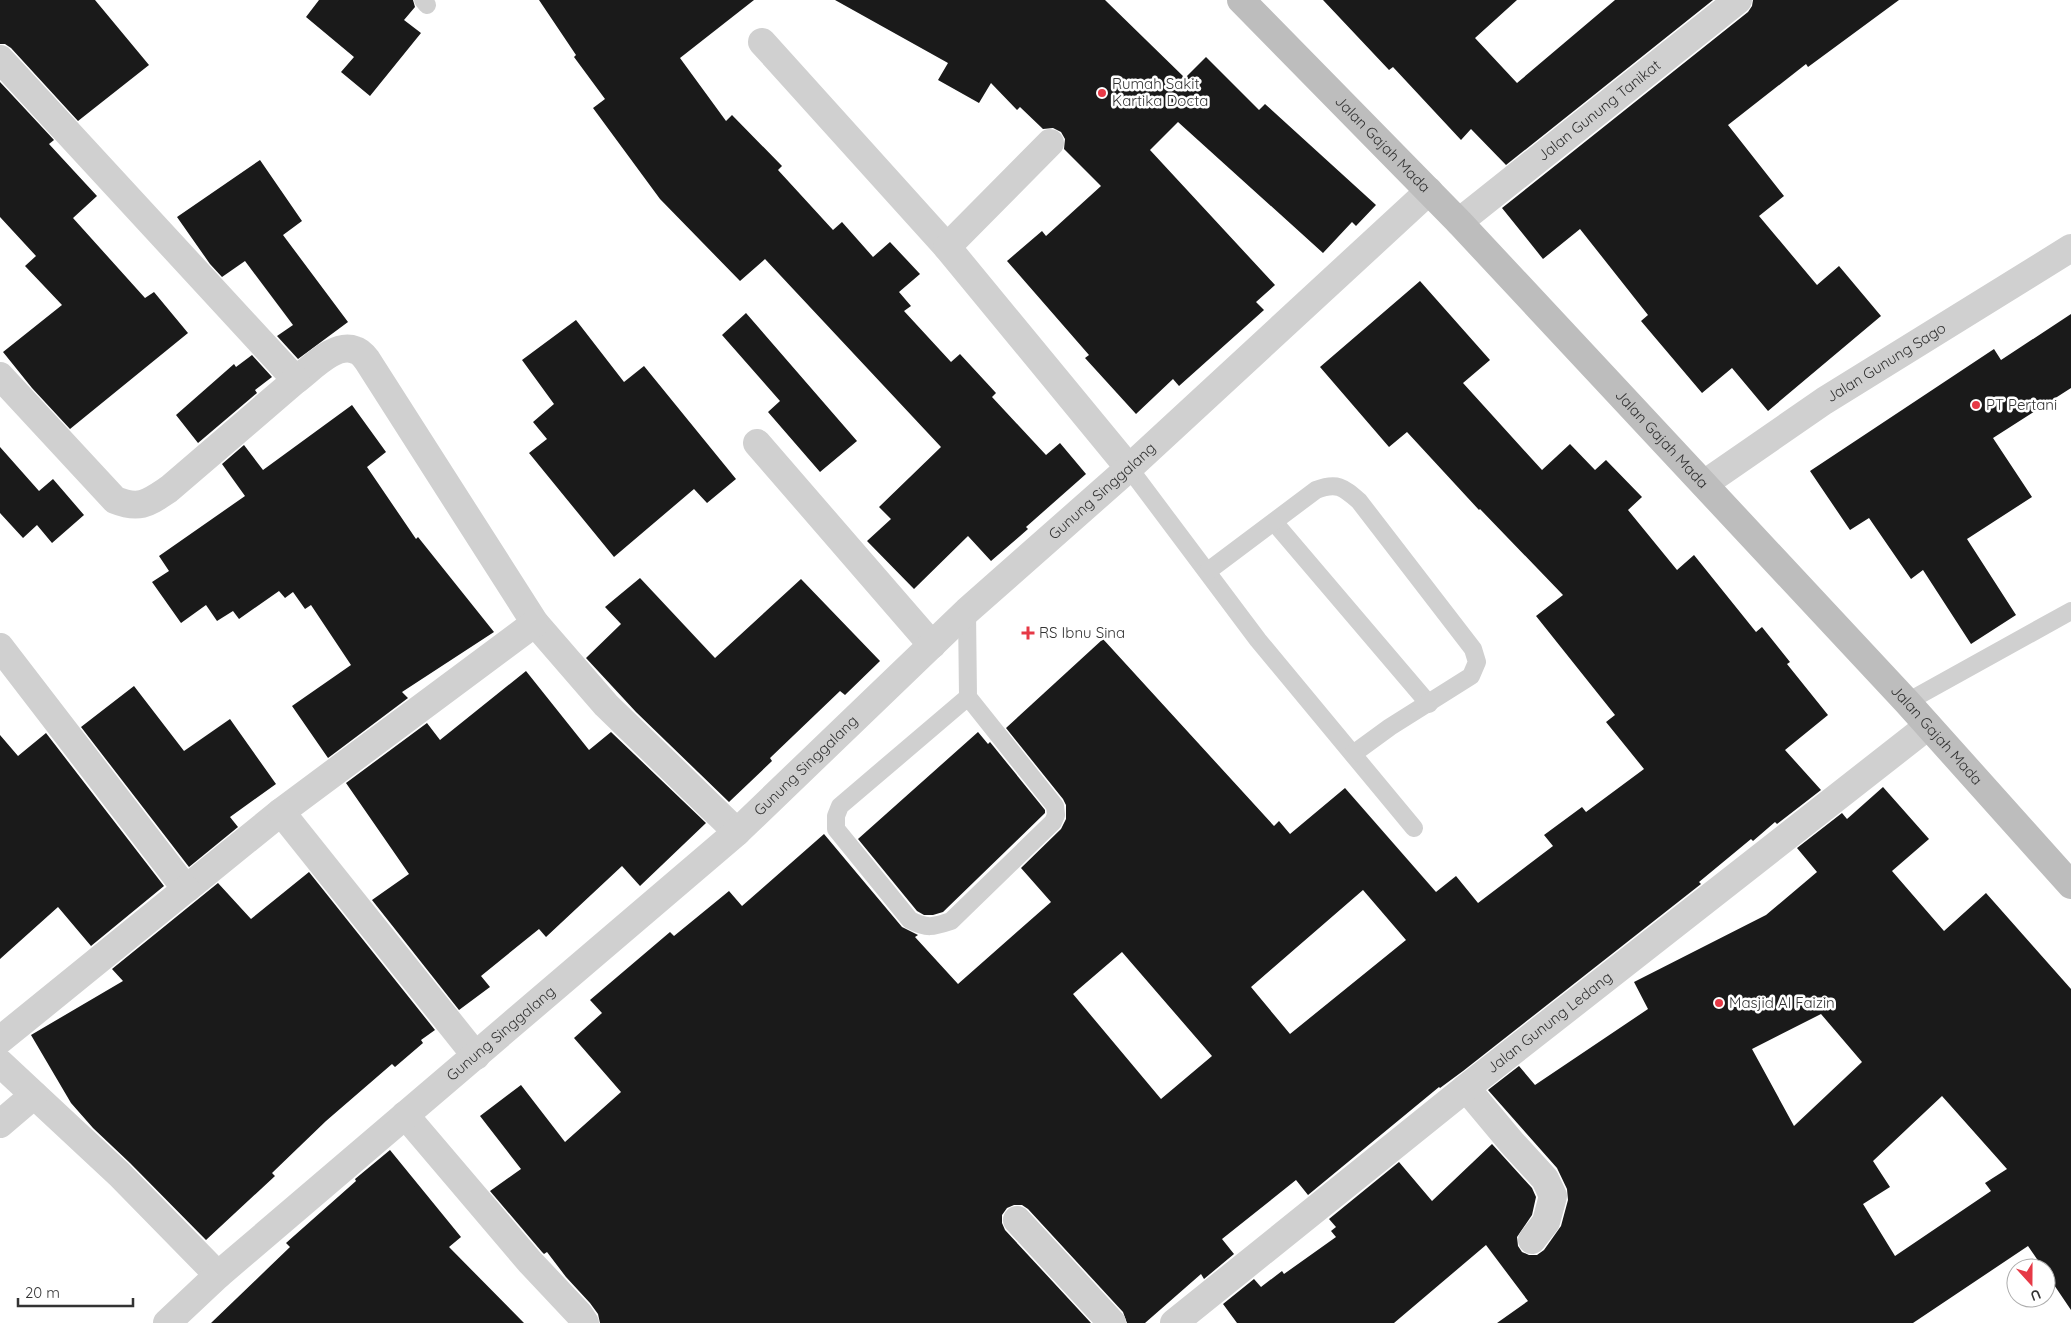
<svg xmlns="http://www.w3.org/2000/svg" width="2071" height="1323" font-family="Quicksand,sans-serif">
	<rect width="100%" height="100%" fill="#fff"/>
	<g fill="#1a1a1a" fill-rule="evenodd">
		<polygon points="0,0 95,0 149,65 78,121 11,48 5,44 0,44"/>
		<polygon points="319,0 413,0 415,7 404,20 421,33 370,96 341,72 354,57 306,17"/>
		<polygon points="539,0 754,0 680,58 726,121 732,115 782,166 778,170 833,230 842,222 873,257 890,242 920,274 899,292 911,306 904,311 951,362 960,354 996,393 992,397 1046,455 1060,443 1086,474 1026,527 1028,529 991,561 968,536 914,589 867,541 891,519 879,507 941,447 765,259 740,281 660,199 593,108 605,99 574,57 576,55"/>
		<polygon points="835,0 1105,0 1185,78 1206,57 1259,110 1265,104 1376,205 1356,226 1352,222 1323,253 1178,122 1150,150 1275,285 1256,302 1264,310 1179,386 1173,379 1136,414 1085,358 1089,355 1007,261 1042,231 1046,236 1101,186 1064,149 1065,139 1061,132 1053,128 1043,129 1020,107 1017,110 991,83 979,103 938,80 948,63"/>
		<polygon points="1323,0 1517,0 1475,38 1517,83 1615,0 1713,0 1506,165 1471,129 1461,140 1393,67 1389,70"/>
		<polygon points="1753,0 1899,0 1808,67 1806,64 1728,125 1784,196 1759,216 1817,285 1839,266 1881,316 1768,411 1732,368 1702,393 1641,321 1648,315 1580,229 1543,259 1502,208 1748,12 1752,6"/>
		<polygon points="0,82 54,140 49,144 97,196 73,218 145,298 154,292 188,333 70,429 32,388 3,352 62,305 25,266 36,256 0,217"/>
		<polygon points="260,160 302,221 283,235 348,322 298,359 277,336 293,325 245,261 222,277 210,264 177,217"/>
		<path d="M 1420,281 L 1490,360 L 1463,383 L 1542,470 L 1570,444 L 1595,470 L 1606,460 L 1642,497 L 1628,510 L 1677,570 L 1694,555 L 1756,632 L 1762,627 L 1790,662 L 1787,664 L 1828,715 L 1785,750 L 1821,790 L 1777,824 L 1775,822 L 1753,841 L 1751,839 L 1699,882 L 1701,884 L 1463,1071 L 1440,1088 L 1439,1087 L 1308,1195 L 1296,1180 L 1222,1239 L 1234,1254 L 1204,1279 L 1201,1274 L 1145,1323 L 1127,1323 L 1123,1312 L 1028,1209 L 1022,1205 L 1014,1205 L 1007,1208 L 1002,1215 L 1002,1223 L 1005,1230 L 1091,1323 L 600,1323 L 598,1314 L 590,1303 L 566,1277 L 547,1252 L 544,1254 L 542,1252 L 490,1191 L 521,1169 L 480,1116 L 521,1085 L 565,1142 L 621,1092 L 574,1038 L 602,1013 L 590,1000 L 670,932 L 674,936 L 729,891 L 742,906 L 824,834 L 902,927 L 918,935 L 915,937 L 958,984 L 1051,902 L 1021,868 L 1061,829 L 1066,819 L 1066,805 L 1063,799 L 1006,728 L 1103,639 L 1274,826 L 1279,821 L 1290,834 L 1345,788 L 1436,892 L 1456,876 L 1478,903 L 1553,846 L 1544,835 L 1582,807 L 1586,812 L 1644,769 L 1606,722 L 1615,715 L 1536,616 L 1563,595 L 1480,509 L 1479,510 L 1407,432 L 1389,447 L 1320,367 ZM 1363,890 L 1406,940 L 1290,1034 L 1251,987 ZM 1122,952 L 1212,1056 L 1161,1099 L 1073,994 Z"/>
		<polygon points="746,313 857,441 820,472 768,412 780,401 722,335"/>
		<polygon points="2071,314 2071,388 1993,438 2032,497 1967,539 2016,615 1971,644 1923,570 1911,579 1869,518 1850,530 1810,471 1994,349 2001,360"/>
		<polygon points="576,320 624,382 644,366 736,479 707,503 694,489 614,557 529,453 547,439 533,422 554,404 522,360"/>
		<polygon points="252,355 272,377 255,390 257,393 198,443 176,415 234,364 236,367"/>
		<polygon points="352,405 386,452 367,467 416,539 418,537 494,632 402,692 408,698 328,758 292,706 351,665 311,605 305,609 293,592 285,598 279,591 239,619 233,611 217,621 206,605 181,623 152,582 169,571 159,556 245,496 222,464 244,445 263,470"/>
		<polygon points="0,447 39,491 53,479 84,515 52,543 37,525 23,538 0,513"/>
		<polygon points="640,578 715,658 801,579 880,661 845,695 840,691 770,758 772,761 729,802 636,712 586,658 621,624 605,607"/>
		<polygon points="526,671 589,750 611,732 706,823 640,886 622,866 546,937 539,929 481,976 490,987 459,1010 372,900 409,874 346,783 427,723 440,740"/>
		<polygon points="134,686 184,751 230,719 276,784 230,817 238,827 189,867 81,727"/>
		<polygon points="978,732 988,744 990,742 1045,810 1045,813 943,912 933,915 924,915 917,911 858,839"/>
		<polygon points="46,733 164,886 91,946 58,907 0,959 0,735 18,756"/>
		<path d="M 1883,787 L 1929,839 L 1892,871 L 1944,931 L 1986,893 L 2071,989 L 2071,1310 L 2046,1273 L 2046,1268 L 2043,1268 L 2028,1246 L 1913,1323 L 1497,1323 L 1528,1301 L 1486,1245 L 1394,1323 L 1237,1323 L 1223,1304 L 1254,1279 L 1261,1287 L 1282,1271 L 1284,1274 L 1336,1237 L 1331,1231 L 1336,1227 L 1329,1219 L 1399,1162 L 1432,1201 L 1492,1144 L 1532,1188 L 1536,1197 L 1532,1215 L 1517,1237 L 1518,1246 L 1522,1252 L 1529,1255 L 1537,1255 L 1544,1250 L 1561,1226 L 1568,1200 L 1567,1189 L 1557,1168 L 1488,1090 L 1519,1066 L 1535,1085 L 1648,1009 L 1634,982 L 1766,915 L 1817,872 L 1797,848 L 1842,813 L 1847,819 ZM 1821,1014 L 1862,1062 L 1794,1126 L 1752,1049 ZM 1942,1096 L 2007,1169 L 1985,1183 L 1991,1191 L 1895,1256 L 1863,1204 L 1890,1187 L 1873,1161 Z"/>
		<polygon points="309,872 435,1030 421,1040 423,1043 395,1067 392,1064 326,1121 272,1173 275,1176 206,1240 130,1163 93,1128 71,1103 31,1035 123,981 112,969 218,883 251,919"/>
		<polygon points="390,1150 461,1237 449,1247 524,1323 211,1323 290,1247 286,1243 356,1181 355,1179"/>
	</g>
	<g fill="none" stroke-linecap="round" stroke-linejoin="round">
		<g stroke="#d0d0d0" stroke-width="18">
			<polyline points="423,0 427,5"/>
			<polyline points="1129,468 1258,640 1414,828"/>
			<polyline points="1274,522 1429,704"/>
			<path d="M 1208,571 L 1316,490 C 1337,482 1343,487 1359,501 L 1473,649 L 1477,662 L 1471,676 L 1390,727 L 1353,754"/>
			<path d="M 967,611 L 968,697 L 1055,806 L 1056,815 L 1053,822 L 951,921 C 933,927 927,929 910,920 L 836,829 L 836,816 L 840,806 L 968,697"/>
			<polyline points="1907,702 2071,611"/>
		</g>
		<g stroke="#d0d0d0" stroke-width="28">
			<polyline points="762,42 947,247 1129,468"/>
			<path d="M 0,59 L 296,380 C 311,369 335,342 355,350 C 360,351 364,356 367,360 L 535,623 L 606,705 L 737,832"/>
			<path id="s1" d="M 1459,222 L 1738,0"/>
			<polyline points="947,247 1050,143"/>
			<path d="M 0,376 L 115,500 C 140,510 148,503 169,489 L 296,380"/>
			<polyline points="757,443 932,645"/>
			<path id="s2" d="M 1704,484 L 1824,401 L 2071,248"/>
			<polyline points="0,647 186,889 281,812 535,623"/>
			<polyline points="281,812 476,1056"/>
			<polyline points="0,1040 186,889"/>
			<polyline points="0,1063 119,1174 218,1275"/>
			<polyline points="1466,1088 1512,1143 1545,1179 1553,1196 1546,1222 1532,1240"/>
			<polyline points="405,1115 530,1262 579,1314 585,1323"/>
			<polyline points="0,1124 34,1095"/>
			<polyline points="1017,1220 1112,1323"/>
			<path id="s3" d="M 167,1323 L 218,1275 L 737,832 L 967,611 L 1129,468 L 1429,191"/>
			<path id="s4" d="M 1174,1323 L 1466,1088 L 1928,726"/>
		</g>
		<path stroke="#bdbdbd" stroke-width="28" id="s5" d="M 1241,0 L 1459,222 L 1907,702 L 2071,885"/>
	</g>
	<g fill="#e63946" stroke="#fff" stroke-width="2">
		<circle cx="1102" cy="93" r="5"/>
		<circle cx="1976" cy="405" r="5"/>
		<path d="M1025.5 625.5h5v5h5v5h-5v5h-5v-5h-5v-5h5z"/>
		<circle cx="1719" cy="1003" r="5"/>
	</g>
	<g text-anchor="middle" stroke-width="5" stroke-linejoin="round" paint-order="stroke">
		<g font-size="15" fill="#333" stroke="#fff" text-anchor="start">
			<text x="1112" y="89">Rumah Sakit<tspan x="1112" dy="17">Kartika Docta</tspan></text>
			<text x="1986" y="410">PT Pertani</text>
			<text x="1039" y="638">RS Ibnu Sina</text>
			<text x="1729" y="1008">Masjid Al Faizin</text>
		</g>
		<g font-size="15" fill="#333" stroke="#fff">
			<text dy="5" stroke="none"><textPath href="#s1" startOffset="179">Jalan Gunung Tanikat</textPath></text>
			<text dy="5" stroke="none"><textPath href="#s5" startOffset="202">Jalan Gajah Mada</textPath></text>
			<text dy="5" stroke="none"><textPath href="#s2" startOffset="219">Jalan Gunung Sago</textPath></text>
			<text dy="5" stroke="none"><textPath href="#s5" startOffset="608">Jalan Gajah Mada</textPath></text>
			<text dy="5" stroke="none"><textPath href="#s3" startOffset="1252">Gunung Singgalang</textPath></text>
			<text dy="5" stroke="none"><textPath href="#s5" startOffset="1012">Jalan Gajah Mada</textPath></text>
			<text dy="5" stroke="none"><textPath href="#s3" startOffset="848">Gunung Singgalang</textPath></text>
			<text dy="5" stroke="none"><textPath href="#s4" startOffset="481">Jalan Gunung Ledang</textPath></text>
			<text dy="5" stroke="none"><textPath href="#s3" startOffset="442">Gunung Singgalang</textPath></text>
		</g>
	</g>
	<g transform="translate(2031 1283) rotate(159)"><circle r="24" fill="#ffffff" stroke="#adadad"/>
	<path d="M0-4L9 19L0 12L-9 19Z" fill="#e63946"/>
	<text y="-8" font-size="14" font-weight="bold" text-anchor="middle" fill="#333333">U</text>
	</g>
	<path d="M18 1298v8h115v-8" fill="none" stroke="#333333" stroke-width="2.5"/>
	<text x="25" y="1298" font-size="15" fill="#333333" stroke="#ffffff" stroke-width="4" paint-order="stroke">20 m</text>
</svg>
